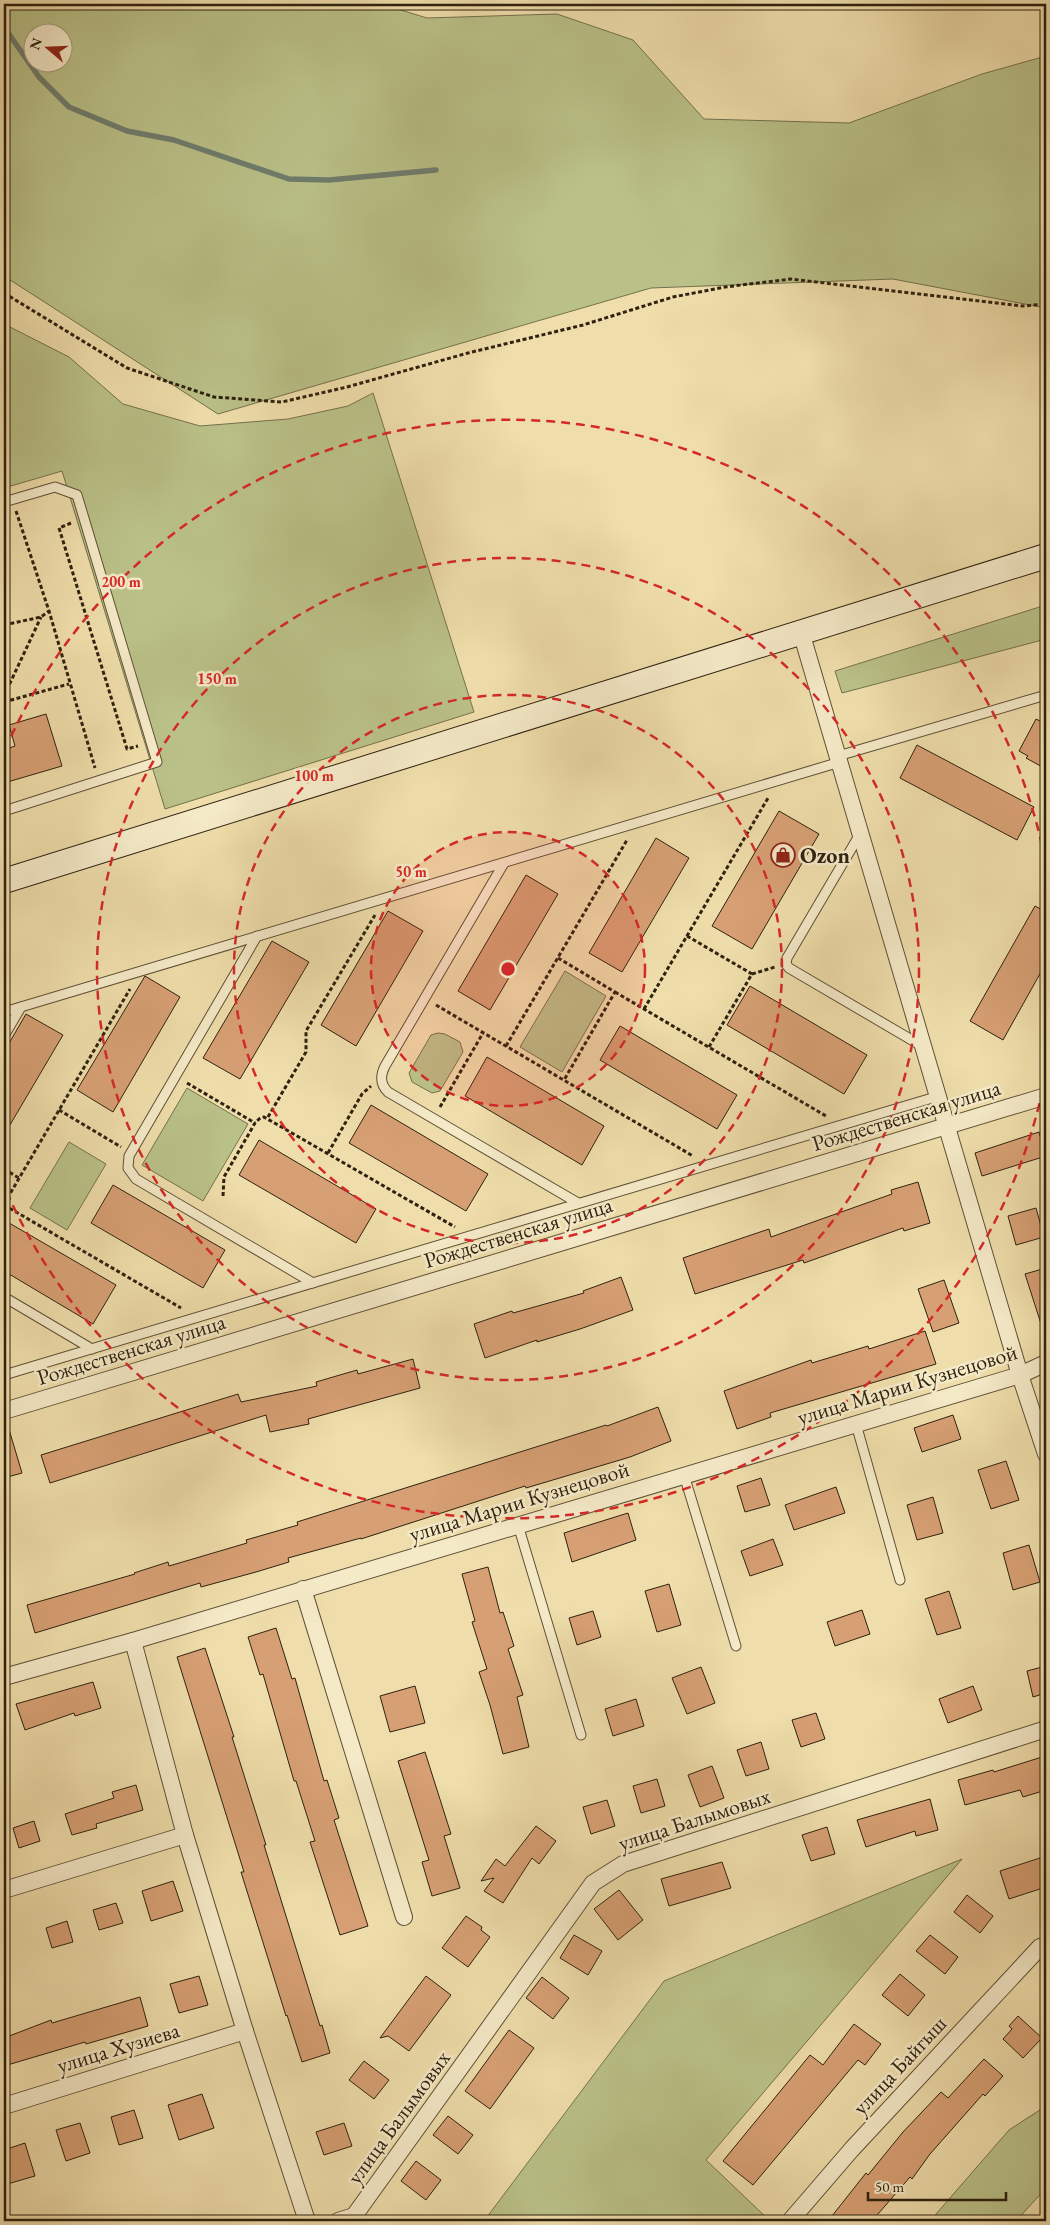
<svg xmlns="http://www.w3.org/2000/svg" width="1050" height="2225" font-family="'EB Garamond',serif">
	<rect width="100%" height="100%" fill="#efdeab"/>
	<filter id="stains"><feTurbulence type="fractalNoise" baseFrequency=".004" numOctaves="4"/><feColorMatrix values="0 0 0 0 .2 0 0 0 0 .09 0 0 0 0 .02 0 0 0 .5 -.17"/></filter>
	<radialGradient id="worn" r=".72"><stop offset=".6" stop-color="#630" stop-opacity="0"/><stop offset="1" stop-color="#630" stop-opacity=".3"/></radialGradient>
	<g fill="#bac188" stroke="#74714c" fill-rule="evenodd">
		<path d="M 4,4 L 381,4 L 427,18 L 557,14 L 633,40 L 704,119 L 849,123 L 982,74 L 1046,56 L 1046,308 L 893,279 L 651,288 L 218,414 L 4,276 ZM 62,32 L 62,62 L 32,62 L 32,32 Z"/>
		<polygon points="4,324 69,357 123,404 200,426 288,419 348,406 373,393 474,712 165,809 62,471 4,488"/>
		<polygon points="1046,605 1046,639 842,693 835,671"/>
		<polygon points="565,971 606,996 562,1072 520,1047"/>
		<polygon points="438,1033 445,1034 460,1042 463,1052 440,1091 432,1093 412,1082 409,1073 431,1035"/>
		<polygon points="187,1088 248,1124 203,1201 142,1165"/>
		<polygon points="69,1142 106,1164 67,1230 30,1208"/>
		<polygon points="962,1859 706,2160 770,2221 484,2221 664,1981"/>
		<polygon points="1046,2106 1046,2188 1016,2221 930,2221 1009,2130"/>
	</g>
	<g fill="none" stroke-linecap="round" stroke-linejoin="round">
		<polyline stroke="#6f7d6e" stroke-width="5.5" points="4,27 39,77 69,107 127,131 174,140 289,179 329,180 436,170"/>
	</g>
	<g fill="#d7a074" stroke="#2e210f">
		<polygon points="46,714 62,766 4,783 4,750 15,746 9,725"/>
		<polygon points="1036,719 1046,724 1046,769 1026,758 1028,756 1019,751"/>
		<polygon points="917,745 1034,807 1017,840 900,778"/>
		<polygon points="779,811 819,834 752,949 712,926"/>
		<polygon points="656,838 689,858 622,972 589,953"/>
		<polygon points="526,875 558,894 490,1010 458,991"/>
		<polygon points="1035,906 1046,912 1046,963 1003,1040 970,1021"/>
		<polygon points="388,911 423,931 356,1046 321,1025"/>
		<polygon points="272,941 309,962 240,1079 203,1058"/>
		<polygon points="145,976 180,997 113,1112 77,1090"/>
		<polygon points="750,986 867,1055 844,1094 727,1025"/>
		<polygon points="26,1014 63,1035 4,1135 4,1052"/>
		<polygon points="620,1026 737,1095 717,1129 600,1060"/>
		<polygon points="487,1057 604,1126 582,1165 465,1096"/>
		<polygon points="371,1105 488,1174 466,1211 349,1143"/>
		<polygon points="1039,1132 1046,1156 982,1176 975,1153"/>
		<polygon points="259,1140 376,1209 356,1243 239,1175"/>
		<polygon points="918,1182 930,1223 904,1231 903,1228 804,1263 803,1260 695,1294 683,1258 769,1229 771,1237 892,1194 891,1190"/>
		<polygon points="113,1185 225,1250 203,1288 91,1223"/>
		<polygon points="1036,1208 1044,1237 1016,1245 1008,1216"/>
		<polygon points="4,1220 116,1285 93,1324 4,1271"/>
		<polygon points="1046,1268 1046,1330 1043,1330 1025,1274"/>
		<polygon points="621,1277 633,1310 580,1329 537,1342 537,1340 485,1358 474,1324 512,1311 513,1313 584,1293 583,1291"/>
		<polygon points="944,1280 959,1323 933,1332 918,1289"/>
		<polygon points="925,1331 936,1364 770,1413 771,1417 737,1429 724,1391 811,1360 812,1363 868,1346 869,1349"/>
		<polygon points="413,1359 420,1388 308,1419 309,1424 270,1432 266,1415 50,1483 41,1455 238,1394 241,1402 317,1386 316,1382 357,1370 358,1374"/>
		<polygon points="658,1407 671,1441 630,1457 526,1488 525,1486 361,1539 361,1538 288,1558 289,1562 256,1572 201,1587 200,1583 35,1633 27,1605 135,1574 134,1573 168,1562 169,1566 247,1543 246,1540 298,1525 297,1522 606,1425 607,1426"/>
		<polygon points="953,1415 961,1439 922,1452 914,1428"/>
		<polygon points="4,1426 8,1426 22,1473 4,1478"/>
		<polygon points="1006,1461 1019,1500 991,1509 978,1470"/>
		<polygon points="761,1478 770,1505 745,1512 737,1486"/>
		<polygon points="836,1487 845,1513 794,1530 785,1505"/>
		<polygon points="933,1497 943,1533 917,1540 907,1505"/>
		<polygon points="628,1513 636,1540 572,1562 564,1533"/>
		<polygon points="773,1539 783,1565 750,1576 741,1551"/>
		<polygon points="1029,1545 1040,1582 1013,1590 1003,1553"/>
		<polygon points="488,1567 500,1613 503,1612 514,1646 508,1649 523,1695 517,1697 529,1747 503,1754 490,1705 479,1672 487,1669 472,1622 475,1621 462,1574"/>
		<polygon points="669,1584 681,1625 657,1632 645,1591"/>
		<polygon points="949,1591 961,1628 937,1635 925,1599"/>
		<polygon points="862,1610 870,1634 835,1646 827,1622"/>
		<polygon points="593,1611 601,1637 577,1645 569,1618"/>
		<polygon points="276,1628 292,1679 295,1678 324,1781 327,1780 339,1818 334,1820 368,1926 340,1935 310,1842 315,1841 296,1781 294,1781 263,1674 260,1675 248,1637"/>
		<polygon points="205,1648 234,1737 232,1737 266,1845 264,1845 320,2026 322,2025 330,2053 302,2062 287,2015 286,2016 241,1872 244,1872 177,1657"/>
		<polygon points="1046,1666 1046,1693 1033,1697 1027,1671"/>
		<polygon points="701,1667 715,1703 687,1714 672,1678"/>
		<polygon points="93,1682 101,1708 75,1716 74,1713 25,1730 16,1704"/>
		<polygon points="415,1686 425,1723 390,1732 380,1696"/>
		<polygon points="973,1686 982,1710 948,1723 939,1699"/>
		<polygon points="636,1699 644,1726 613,1736 605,1709"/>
		<polygon points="816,1713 825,1739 801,1747 792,1720"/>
		<polygon points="761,1742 769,1769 746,1776 737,1750"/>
		<polygon points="425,1752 451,1834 444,1836 460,1888 432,1896 422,1862 429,1860 398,1761"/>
		<polygon points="1042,1757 1046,1771 1046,1790 1023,1797 1020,1790 965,1805 958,1780 993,1770 994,1772"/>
		<polygon points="712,1766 724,1798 700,1807 688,1775"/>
		<polygon points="657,1779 665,1806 641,1813 633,1786"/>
		<polygon points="136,1785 143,1810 96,1824 97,1828 72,1835 65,1814 114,1798 112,1792"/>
		<polygon points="930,1799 938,1830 916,1836 915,1831 866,1847 857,1820"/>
		<polygon points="607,1800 615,1826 591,1834 583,1807"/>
		<polygon points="34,1821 40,1841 19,1848 13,1828"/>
		<polygon points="536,1826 556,1841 539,1864 532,1858 503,1903 484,1891 494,1878 481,1881 496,1859 505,1866"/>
		<polygon points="827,1827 835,1854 811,1861 802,1835"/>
		<polygon points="1046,1856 1046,1887 1009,1899 1000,1871"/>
		<polygon points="722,1862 731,1888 669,1906 661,1879"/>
		<polygon points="173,1881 183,1911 151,1921 142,1891"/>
		<polygon points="619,1890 643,1920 618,1940 594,1909"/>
		<polygon points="967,1895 993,1916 980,1933 954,1912"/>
		<polygon points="116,1903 123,1923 99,1930 93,1910"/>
		<polygon points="466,1916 482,1927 481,1930 490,1937 468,1967 442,1948"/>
		<polygon points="67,1921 73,1942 52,1948 46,1928"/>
		<polygon points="574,1935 602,1951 588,1975 560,1958"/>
		<polygon points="930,1935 958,1957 945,1974 916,1951"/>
		<polygon points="900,1974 925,1995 908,2016 882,1995"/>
		<polygon points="199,1976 208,2005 179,2013 170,1984"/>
		<polygon points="426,1976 451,1995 409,2051 388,2036 380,2038"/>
		<polygon points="542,1977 569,1998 553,2019 526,1998"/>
		<polygon points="140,1997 148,2026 86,2044 85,2042 4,2066 4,2038 51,2020 52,2023"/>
		<polygon points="1018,2016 1042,2038 1023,2058 1003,2039 1012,2029 1009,2026"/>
		<polygon points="854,2024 881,2044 865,2065 858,2060 753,2185 723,2161 810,2055 823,2065"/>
		<polygon points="509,2030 534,2048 490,2109 465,2091"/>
		<polygon points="984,2059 1003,2076 985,2096 983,2094 930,2154 912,2179 910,2177 872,2221 828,2221 866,2173 868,2175 903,2132 941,2092 948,2098"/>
		<polygon points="364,2061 389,2080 374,2099 349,2080"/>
		<polygon points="202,2094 214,2128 179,2140 168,2105"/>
		<polygon points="134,2110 143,2138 119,2145 111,2117"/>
		<polygon points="448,2116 473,2135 458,2154 433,2135"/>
		<polygon points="80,2123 90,2153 66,2161 56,2130"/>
		<polygon points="344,2123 352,2146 324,2155 316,2132"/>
		<polygon points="25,2143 35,2176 4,2185 4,2150"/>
		<polygon points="416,2161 441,2180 426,2200 401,2181"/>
	</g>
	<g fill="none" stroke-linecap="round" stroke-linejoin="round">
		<g stroke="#5e5036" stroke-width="11">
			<g id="lane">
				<polyline points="4,502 55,487 77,495 157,762 4,811"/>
				<polyline points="838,756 1046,695"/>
				<polyline points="860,834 787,958 786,964 789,968 922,1046"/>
				<path d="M 504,863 L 385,1066 C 380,1076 380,1084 388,1092 L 578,1203"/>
				<polyline points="257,936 129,1156 128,1168 136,1179 313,1283"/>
				<polyline points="4,1012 840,762"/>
				<polyline points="4,1036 21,1007"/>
				<polyline points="4,1297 92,1349"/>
				<polyline points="4,1375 939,1096"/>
				<polyline points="856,1424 900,1580"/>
				<polyline points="684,1475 736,1646"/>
				<polyline points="518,1525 581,1735"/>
			</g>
		</g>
		<g stroke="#5e5036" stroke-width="18">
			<g id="street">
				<polyline points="801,632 1020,1375 1046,1454"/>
				<polyline points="4,1411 1046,1096"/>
				<polyline points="303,1589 404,1917"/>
				<polyline points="133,1641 185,1835 245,2031 307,2221"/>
				<polyline points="4,1677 133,1641 1020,1375 1046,1363"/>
				<polyline points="4,1890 185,1835"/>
				<polyline points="4,2106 245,2031"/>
				<polyline points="338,2221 354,2216 593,1883 623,1864 1046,1729"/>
				<polyline points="790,2221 852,2149 1040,1947 1046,1945"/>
			</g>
		</g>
		<g stroke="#2e210f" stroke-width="26">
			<polyline id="secondary" points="4,881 1046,556"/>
		</g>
		<g stroke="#2e210f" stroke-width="3" stroke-dasharray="4 2.5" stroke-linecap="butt">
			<polyline points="4,293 127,368 214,397 282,402 347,387 468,353 583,325 673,297 725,287 791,279 1023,306 1046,304"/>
			<polyline points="16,511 49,611 95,768"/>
			<polyline points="71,523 59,528 127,749 138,746"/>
			<polyline points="4,625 41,617 49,611"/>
			<polyline points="4,696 41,617"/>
			<polyline points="4,702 69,684"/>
			<polyline points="687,936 752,974 709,1047"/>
			<polyline points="558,958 615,992 564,1080"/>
			<polyline points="752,974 775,967"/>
			<polyline points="615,992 826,1116"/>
			<polyline points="436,1005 693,1156"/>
			<polyline points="644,1009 768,798"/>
			<polyline points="506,1046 627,840"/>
			<polyline points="187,1083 255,1123"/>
			<polyline points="440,1107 483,1033"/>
			<polyline points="59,1110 121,1147"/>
			<polyline points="268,1117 306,1052 306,1031 375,915"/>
			<polyline points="328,1153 362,1094 371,1086"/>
			<polyline points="4,1169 19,1178"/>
			<polyline points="223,1196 224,1177 255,1123 259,1119 264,1117 455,1227"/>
			<polyline points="4,1204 130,989"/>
			<polyline points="4,1205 181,1308"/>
		</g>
		<use href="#lane" stroke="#f5eac8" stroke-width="9"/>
		<use href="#street" stroke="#f5eac8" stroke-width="16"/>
		<use href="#secondary" stroke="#f5eac8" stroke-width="24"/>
	</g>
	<circle cx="508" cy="969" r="137" fill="#d62828" fill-opacity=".12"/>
	<g fill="none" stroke="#d62828" stroke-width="2.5" stroke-dasharray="9 6">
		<circle cx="508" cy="969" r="137"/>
		<circle cx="508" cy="969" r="274"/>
		<circle cx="508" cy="969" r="411"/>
		<path d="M1046 1074A548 548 0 0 1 5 1188M5 750A548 548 0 0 1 1046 864"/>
	</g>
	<defs>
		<g id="shop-ring" transform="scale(1.25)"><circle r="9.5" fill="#f5eac8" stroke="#8f2418" stroke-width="1.5"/><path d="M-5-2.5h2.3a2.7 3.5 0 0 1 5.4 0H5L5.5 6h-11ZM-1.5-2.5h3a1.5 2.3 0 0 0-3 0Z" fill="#8f2418"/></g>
	</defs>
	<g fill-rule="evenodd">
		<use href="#shop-ring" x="783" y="855"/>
	</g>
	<g text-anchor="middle" stroke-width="5" stroke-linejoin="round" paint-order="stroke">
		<g font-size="22" font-weight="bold" fill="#2e210f" stroke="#f5eac8" text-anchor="start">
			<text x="800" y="863">Ozon</text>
		</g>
		<g font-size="22" fill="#2e210f" stroke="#f5eac8">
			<text transform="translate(906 1115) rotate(-17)" y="8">Рождественская улица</text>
			<text transform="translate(518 1232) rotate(-17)" y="8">Рождественская улица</text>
			<text transform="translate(131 1349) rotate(-17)" y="8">Рождественская улица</text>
			<text transform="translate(907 1384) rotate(-17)" y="8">улица Марии Кузнецовой</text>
			<text transform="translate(519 1501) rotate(-17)" y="8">улица Марии Кузнецовой</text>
			<text transform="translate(694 1819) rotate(-18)" y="8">улица Балымовых</text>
			<text transform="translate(118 2047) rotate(-17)" y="8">улица Хузиева</text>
			<text transform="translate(899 2065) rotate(-47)" y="8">улица Байгыш</text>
			<text transform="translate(398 2117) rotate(-54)" y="8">улица Балымовых</text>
		</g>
	</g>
	<circle cx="508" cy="969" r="8" fill="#d62828" stroke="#f5eac8" stroke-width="2.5"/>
	<g font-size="15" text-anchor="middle" font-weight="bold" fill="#d62828" stroke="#f5eac8" stroke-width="5" stroke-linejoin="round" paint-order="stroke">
		<text x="121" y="587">200 m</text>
		<text x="217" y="684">150 m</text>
		<text x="314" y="781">100 m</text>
		<text x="411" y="877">50 m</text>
	</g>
	<rect width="1050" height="2225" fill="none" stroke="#efdeab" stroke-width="20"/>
	<rect x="5" y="5" width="1040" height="2215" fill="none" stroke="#2e210f" stroke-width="2.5"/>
	<rect x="10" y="10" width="1030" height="2205" fill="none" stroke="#2e210f"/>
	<g transform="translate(48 48) rotate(289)"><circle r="24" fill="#f5eac8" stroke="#a59a7e"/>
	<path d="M0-4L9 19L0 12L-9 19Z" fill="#8f2418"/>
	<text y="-8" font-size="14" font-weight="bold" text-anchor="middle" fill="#2e210f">N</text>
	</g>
	<path d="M868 2192v8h138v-8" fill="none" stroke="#2e210f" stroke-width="2.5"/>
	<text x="875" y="2192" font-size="15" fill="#2e210f" stroke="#f5eac8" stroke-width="4" paint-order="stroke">50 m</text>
	<rect width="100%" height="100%" filter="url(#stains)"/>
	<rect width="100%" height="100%" fill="url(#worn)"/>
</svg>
